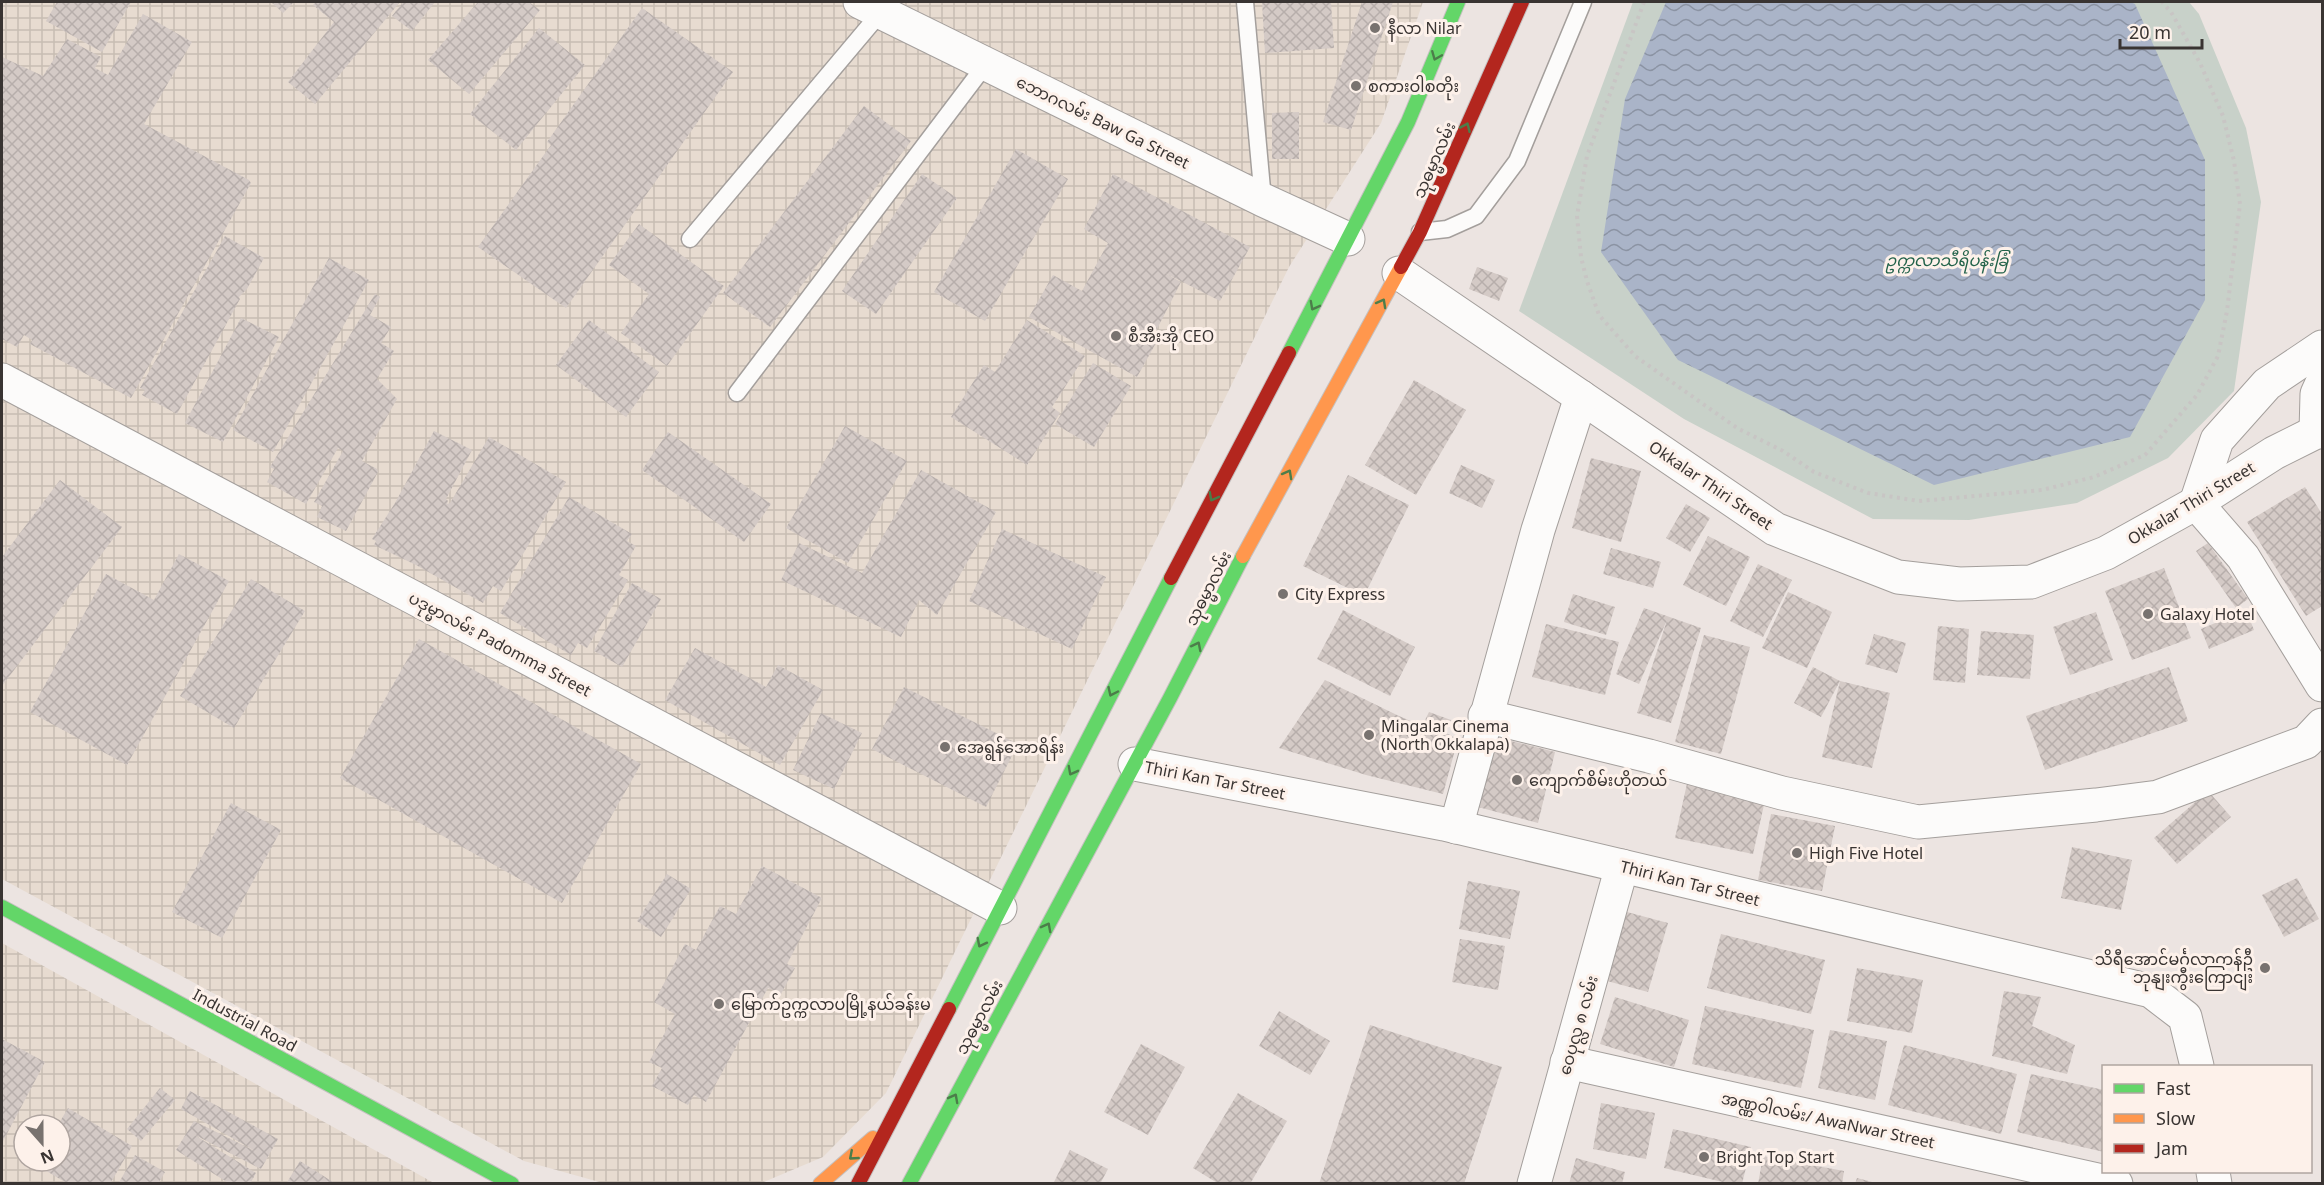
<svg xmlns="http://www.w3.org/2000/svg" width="2324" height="1185" font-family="Georgia,'Noto Sans Myanmar',serif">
	<defs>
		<pattern id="industrial-grid" width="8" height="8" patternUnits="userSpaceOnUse" patternTransform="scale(1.5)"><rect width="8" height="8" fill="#e7dbd0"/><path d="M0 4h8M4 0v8" fill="none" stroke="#c7bdb3"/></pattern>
		<pattern id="water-waves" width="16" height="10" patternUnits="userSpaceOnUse" patternTransform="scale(1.5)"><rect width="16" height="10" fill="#aab4c8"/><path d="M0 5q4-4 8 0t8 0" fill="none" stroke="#8b93a3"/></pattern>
		<pattern id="building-cross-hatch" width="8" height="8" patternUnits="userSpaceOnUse" patternTransform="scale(1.5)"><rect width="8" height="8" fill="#d4cac6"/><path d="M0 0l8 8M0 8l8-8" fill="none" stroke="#b7aeab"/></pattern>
	</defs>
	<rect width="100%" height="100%" fill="#ece4e1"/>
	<g fill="url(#industrial-grid)" fill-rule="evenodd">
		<polygon points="2,2 1423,2 1381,123 1289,267 886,1093 823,1157 759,1184 603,1183 524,1161 2,879"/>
		<path d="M 2,943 L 434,1183 L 2,1183 ZM 24,1125 L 60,1125 L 60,1161 L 24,1161 Z"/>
	</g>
	<polygon fill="#c8d1c9" points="1633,2 2189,2 2199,14 2246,128 2261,202 2234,391 2168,458 2077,503 1969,520 1873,519 1684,419 1519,311"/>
	<polygon fill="url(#water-waves)" points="1666,2 2130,2 2135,4 2205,160 2205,300 2130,437 1934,485 1678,360 1601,252 1625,99"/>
	<g fill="url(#building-cross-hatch)">
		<polygon points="57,2 131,2 102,52 46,21"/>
		<polygon points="271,2 294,2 283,13"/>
		<polygon points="316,2 351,2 347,8 352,2 400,2 315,104 288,82 334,22 313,5"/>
		<polygon points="403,2 435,2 412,31 392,16"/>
		<polygon points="478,2 529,2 540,10 469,94 428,60"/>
		<polygon points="1262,2 1331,2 1334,48 1265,53"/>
		<polygon points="1362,2 1393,2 1351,130 1323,122"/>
		<polygon points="642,8 733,72 566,308 478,247 551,145 547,142"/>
		<polygon points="143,14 192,42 144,124 249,180 251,183 131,398 30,344 32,340 24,335 17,347 2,339 2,57 43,76 67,39 101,57 95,68 108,75"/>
		<polygon points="539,28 585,65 516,150 470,114"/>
		<polygon points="864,106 911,141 770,327 723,293"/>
		<polygon points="1299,112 1299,159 1272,159 1272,113"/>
		<polygon points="1016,149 1068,179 985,321 934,292"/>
		<polygon points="922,174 957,198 876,314 842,291"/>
		<polygon points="1113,174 1250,247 1220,301 1163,272 1181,282 1156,331 1161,334 1137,377 1029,317 1053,275 1082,291 1108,243 1084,229"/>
		<polygon points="639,224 724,286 667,366 621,333 649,294 609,265"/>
		<polygon points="225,236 264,258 247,289 239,297 240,299 177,414 142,395 145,390 140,388"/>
		<polygon points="329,258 369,280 273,452 233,430"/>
		<polygon points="1477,267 1508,278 1499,301 1469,289"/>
		<polygon points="375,294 380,297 370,315 391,327 381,343 394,351 377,379 397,399 362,461 377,469 378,472 346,531 317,517 322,506 314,502 343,451 338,448 306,504 267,482 274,469 270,467"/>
		<polygon points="241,318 279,337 223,442 185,423"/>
		<polygon points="589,320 659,372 626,417 556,365"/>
		<polygon points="1027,320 1085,356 1052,407 1060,413 1027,465 951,417 984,365 995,372"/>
		<polygon points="1093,363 1131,386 1094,447 1055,424"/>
		<polygon points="1414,380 1466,410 1416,495 1365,465"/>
		<polygon points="845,426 907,461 848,563 786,528"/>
		<polygon points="434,431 472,450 446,499 448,501 447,504 450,503 489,437 566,482 501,591 493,586 483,603 416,565 374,545 376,541 372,539 395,503"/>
		<polygon points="668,432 771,504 744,542 642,470"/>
		<polygon points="1591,458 1641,471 1621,542 1572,528"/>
		<polygon points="1461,465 1495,480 1482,508 1449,493"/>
		<polygon points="921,470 996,512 937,615 919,600 901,637 781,580 799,543 862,573"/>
		<polygon points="1348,475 1409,505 1364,596 1303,566"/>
		<polygon points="60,480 122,527 2,686 2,557"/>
		<polygon points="2305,487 2322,514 2322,606 2306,616 2247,522"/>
		<polygon points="569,497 632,534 627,541 636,546 619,575 628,580 587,648 578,643 571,655 500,613"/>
		<polygon points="1686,504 1710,518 1690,552 1666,538"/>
		<polygon points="1002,529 1106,577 1072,649 969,601"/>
		<polygon points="1708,536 1750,557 1726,606 1683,585"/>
		<polygon points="2208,543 2248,599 2236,608 2196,551"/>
		<polygon points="1611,548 1661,562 1653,588 1603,574"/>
		<polygon points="179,554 229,581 127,765 30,712 106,574 154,600"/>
		<polygon points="1758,564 1792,580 1763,637 1730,621"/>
		<polygon points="2164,568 2191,638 2132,660 2105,591"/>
		<polygon points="251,579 305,611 234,728 180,696"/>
		<polygon points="632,583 661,599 622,667 594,651"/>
		<polygon points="1788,592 1832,612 1807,668 1762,648"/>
		<polygon points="1573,594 1615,607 1606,635 1564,622"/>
		<polygon points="1644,608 1701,628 1671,723 1637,713 1667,620 1639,684 1616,674"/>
		<polygon points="1343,610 1415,647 1390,696 1317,659"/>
		<polygon points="2246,610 2254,630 2209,649 2201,629"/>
		<polygon points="2096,612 2113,660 2070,675 2053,627"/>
		<polygon points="1546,624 1619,642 1605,695 1532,677"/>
		<polygon points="1938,626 1969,629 1965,683 1933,680"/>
		<polygon points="1981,631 2034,635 2030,679 1977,675"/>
		<polygon points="1874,634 1906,643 1897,673 1865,664"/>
		<polygon points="1704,635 1750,647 1721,754 1675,742"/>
		<polygon points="419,639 641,764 562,903 340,778"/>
		<polygon points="695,648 766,687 778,665 823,690 780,765 665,700"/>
		<polygon points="1813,667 1840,681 1821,717 1794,703"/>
		<polygon points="2169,667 2188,721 2045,770 2026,716"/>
		<polygon points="1325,680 1399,716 1422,726 1429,712 1451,720 1444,732 1458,739 1443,794 1366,775 1279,748"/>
		<polygon points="1840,681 1890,693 1872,768 1822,757"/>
		<polygon points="904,687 1018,744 986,807 872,749"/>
		<polygon points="821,713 862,733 834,789 793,770"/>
		<polygon points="1496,737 1555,752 1538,823 1478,807"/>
		<polygon points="1688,779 1766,796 1753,854 1675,838"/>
		<polygon points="2208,791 2231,817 2177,864 2154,838"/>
		<polygon points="231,803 281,830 222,938 172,912"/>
		<polygon points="1771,814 1835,826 1822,891 1758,880"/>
		<polygon points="2072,847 2132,860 2121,910 2061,898"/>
		<polygon points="762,866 822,898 787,964 795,968 781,994 768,988 706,1102 694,1095 688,1105 652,1086 662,1068 649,1062 675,1014 654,1002 685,944 696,950 720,906 736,914"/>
		<polygon points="667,874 691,889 661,937 637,921"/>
		<polygon points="2297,878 2319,919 2284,937 2262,895"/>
		<polygon points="1468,881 1520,891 1510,939 1459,929"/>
		<polygon points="1627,912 1668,923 1648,992 1607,981"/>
		<polygon points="1721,934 1825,960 1811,1014 1707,988"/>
		<polygon points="1460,939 1505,946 1498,990 1452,982"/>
		<polygon points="1857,968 1923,980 1912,1033 1847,1021"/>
		<polygon points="2004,991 2041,997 2032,1026 2075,1045 2067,1074 1992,1056"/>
		<polygon points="1615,997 1689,1020 1674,1067 1600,1044"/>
		<polygon points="1705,1006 1814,1030 1801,1088 1692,1064"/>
		<polygon points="1279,1011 1330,1041 1310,1075 1259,1046"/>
		<polygon points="1370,1025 1502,1067 1464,1184 1319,1184"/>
		<polygon points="1830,1030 1887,1041 1875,1100 1818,1088"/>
		<polygon points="2,1039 45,1062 2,1143"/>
		<polygon points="1141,1044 1185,1067 1148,1135 1104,1112"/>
		<polygon points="1904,1045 2017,1074 2001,1134 1888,1105"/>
		<polygon points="2031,1074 2104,1090 2104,1152 2017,1132"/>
		<polygon points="160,1088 175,1100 141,1141 127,1129"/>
		<polygon points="190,1091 278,1139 261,1169 193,1134 256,1173 250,1184 230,1184 176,1150 194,1121 257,1152 181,1109"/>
		<polygon points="1238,1093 1287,1121 1250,1184 1219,1184 1193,1168"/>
		<polygon points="1601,1103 1655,1113 1646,1159 1593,1149"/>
		<polygon points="68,1108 132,1146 110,1184 68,1184 35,1164 36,1161 60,1161 60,1125 58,1125"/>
		<polygon points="1673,1129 1751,1147 1742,1184 1731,1184 1664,1168"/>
		<polygon points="1070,1150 1108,1169 1100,1184 1053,1184"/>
		<polygon points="135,1155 165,1172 158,1184 118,1184"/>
		<polygon points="1763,1156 1844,1171 1842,1184 1758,1184"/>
		<polygon points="1576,1158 1625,1172 1622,1184 1569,1184"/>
		<polygon points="300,1161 336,1184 286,1184"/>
		<polygon points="1857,1178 1876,1183 1876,1184 1855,1184"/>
	</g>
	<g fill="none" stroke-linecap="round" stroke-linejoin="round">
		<g stroke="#a49f9c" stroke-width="19">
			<g id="lane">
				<polyline points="1245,2 1263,200"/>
				<polyline points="1420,232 1447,229 1476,216 1517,161 1583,2"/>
				<polyline points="690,239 881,12"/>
				<polyline points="737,393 986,64"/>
			</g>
		</g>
		<g stroke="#a49f9c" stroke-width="35">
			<g id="street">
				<polyline points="860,2 1263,200 1348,239"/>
				<polyline points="1399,273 1775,529 1898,577 1959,584 2031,582 2106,553 2196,503 2274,453 2316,432 2322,432"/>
				<polyline points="2322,347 2267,384 2217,440 2196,503 2243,557 2322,685"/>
				<polyline points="2,380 1000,908"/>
				<polyline points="2316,432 2317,394 2322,383"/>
				<polyline points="1485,716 1649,756 1782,793 1918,822 2096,805 2158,797 2306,742 2322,725"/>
				<polyline points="1135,764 1444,824 2151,991 2185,1017 2197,1066"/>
				<polyline points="1456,827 1538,530 1581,397"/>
				<polyline points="1567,1062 2116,1184"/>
				<polyline points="2213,1172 2215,1184"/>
				<polyline points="1534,1184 1622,866"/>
			</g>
		</g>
		<g stroke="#c5c1c0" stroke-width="16">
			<g id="fast">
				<polyline points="1289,353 1408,122 1458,2"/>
				<polyline points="2,907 512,1184"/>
				<polyline points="949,1009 1171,578"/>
				<polyline points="909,1184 1170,698 1243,556"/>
			</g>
		</g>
		<g stroke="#c5c1c0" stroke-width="16">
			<g id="slow">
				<polyline points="1243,556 1401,267"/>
				<polyline points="820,1184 873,1138"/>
			</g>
		</g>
		<g stroke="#c5c1c0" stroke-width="16">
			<g id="jam">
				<polyline points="1401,267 1420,232 1522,2"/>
				<polyline points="1171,578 1289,353"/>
				<polyline points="858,1184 949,1009"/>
			</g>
		</g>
		<polyline stroke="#c8c5c4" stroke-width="4" stroke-dasharray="3 4.5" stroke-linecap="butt" points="1644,2 1587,156 1577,216 1581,257 1587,281 1599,315 1635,356 1737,428 1783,451 1814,472 1868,493 1919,501 2042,490 2094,477 2145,455 2197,395 2218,356 2227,311 2240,204 2234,161 2223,116 2200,63 2171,12 2162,2"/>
		<use href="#lane" stroke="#fcfbfa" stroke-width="16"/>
		<use href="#street" stroke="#fcfbfa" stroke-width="33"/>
		<use href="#fast" stroke="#63d668" stroke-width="14"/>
		<use href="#slow" stroke="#ff974d" stroke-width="14"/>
		<use href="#jam" stroke="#b3261e" stroke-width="14"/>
	</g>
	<defs><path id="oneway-chevron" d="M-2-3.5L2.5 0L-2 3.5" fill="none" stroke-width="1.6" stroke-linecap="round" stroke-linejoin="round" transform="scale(1.5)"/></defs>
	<g stroke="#4c7d4a">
		<use href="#oneway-chevron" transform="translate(1436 56) rotate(112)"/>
		<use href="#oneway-chevron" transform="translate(1466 127) rotate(-66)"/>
		<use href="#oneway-chevron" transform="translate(1382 303) rotate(-61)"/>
		<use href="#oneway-chevron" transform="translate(1314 306) rotate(118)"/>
		<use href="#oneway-chevron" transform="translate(1288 474) rotate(-61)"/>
		<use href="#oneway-chevron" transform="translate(1213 497) rotate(118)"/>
		<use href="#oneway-chevron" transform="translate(1197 646) rotate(-63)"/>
		<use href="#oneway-chevron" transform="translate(1112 692) rotate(115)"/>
		<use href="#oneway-chevron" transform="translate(1072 771) rotate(118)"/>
		<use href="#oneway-chevron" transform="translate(1047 927) rotate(-62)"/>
		<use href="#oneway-chevron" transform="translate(981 943) rotate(117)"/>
		<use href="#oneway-chevron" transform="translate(954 1098) rotate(-62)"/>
		<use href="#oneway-chevron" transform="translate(853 1156) rotate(139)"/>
	</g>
	<g fill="#78726f" stroke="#fdf1ea" stroke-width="2">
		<circle cx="1375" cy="28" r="6"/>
		<circle cx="1356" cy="86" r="6"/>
		<circle cx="1116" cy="336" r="6"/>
		<circle cx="1283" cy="594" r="6"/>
		<circle cx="2148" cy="614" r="6"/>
		<circle cx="1369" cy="735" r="6"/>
		<circle cx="945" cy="747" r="6"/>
		<circle cx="1517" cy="780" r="6"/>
		<circle cx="1797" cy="853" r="6"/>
		<circle cx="2265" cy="968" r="6"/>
		<circle cx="719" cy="1004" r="6"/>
		<circle cx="1704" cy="1157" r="6"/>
	</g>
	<g text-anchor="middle" stroke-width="6" stroke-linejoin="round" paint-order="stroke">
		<g font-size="16" fill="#393432" stroke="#fdf1ea" text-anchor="start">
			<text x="1387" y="34">နီလာ Nilar</text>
			<text x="1368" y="92">စကားဝါစတိုး</text>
			<text x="1128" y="342">စီအီးအို CEO</text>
			<text x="1295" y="600">City Express</text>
			<text x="2160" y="620">Galaxy Hotel</text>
			<text x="1381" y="732">Mingalar Cinema<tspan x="1381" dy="18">(North Okkalapa)</tspan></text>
			<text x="957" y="753">အေရွန်အောရိန်း</text>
			<text x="1529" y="786">ကျောက်စိမ်းဟိုတယ်</text>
			<text x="1809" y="859">High Five Hotel</text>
			<text x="2253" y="965" text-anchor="end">သိရီအောင်မင်္ဂလာကန်ဦ<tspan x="2253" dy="18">ဘုနျးကွီးကြောငျး</tspan></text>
			<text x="731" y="1010">မြောက်ဥက္ကလာပမြို့နယ်ခန်းမ</text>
			<text x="1716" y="1163">Bright Top Start</text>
		</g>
		<g font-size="16" fill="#393432" stroke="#fdf1ea">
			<text transform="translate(1103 122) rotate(26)" y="6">ဘောဂလမ်း Baw Ga Street</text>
			<text transform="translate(1434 160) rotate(-66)" y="6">သုဓမ္မာလမ်း</text>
			<text transform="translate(1711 485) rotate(34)" y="6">Okkalar Thiri Street</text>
			<text transform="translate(2191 503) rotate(-31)" y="6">Okkalar Thiri Street</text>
			<text transform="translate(1208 588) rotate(-63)" y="6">သုဓမ္မာလမ်း</text>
			<text transform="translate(500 644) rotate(28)" y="6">ပဒုမ္မာလမ်း Padomma Street</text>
			<text transform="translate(1215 780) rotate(11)" y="6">Thiri Kan Tar Street</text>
			<text transform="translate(1690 883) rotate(14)" y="6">Thiri Kan Tar Street</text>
			<text transform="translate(979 1017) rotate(-62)" y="6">သုဓမ္မာလမ်း</text>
			<text transform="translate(245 1020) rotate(28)" y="6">Industrial Road</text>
			<text transform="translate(1578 1025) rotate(-74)" y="6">ဝေပုလ္လ ၈ လမ်း</text>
			<text transform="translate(1828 1120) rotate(12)" y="6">အဏ္ဏဝါလမ်း/ AwaNwar Street</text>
		</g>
		<g font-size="16" font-style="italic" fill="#226249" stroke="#fdf1ea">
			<text x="1947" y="266">ဥက္ကလာသီရိပန်းခြံ</text>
		</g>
	</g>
	<rect width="2324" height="1185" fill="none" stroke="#393432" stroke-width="6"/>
	<rect x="2102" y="1065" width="210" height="108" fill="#fdf1ea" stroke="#afa5a0" stroke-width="1.5"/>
	<rect x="2114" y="1084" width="30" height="9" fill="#63d668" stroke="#afa5a0" stroke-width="1.5"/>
	<text x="2156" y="1095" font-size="18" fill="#393432">Fast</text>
	<rect x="2114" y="1114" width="30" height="9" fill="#ff974d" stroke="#afa5a0" stroke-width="1.5"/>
	<text x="2156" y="1125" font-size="18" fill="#393432">Slow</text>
	<rect x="2114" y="1144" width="30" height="9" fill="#b3261e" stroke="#afa5a0" stroke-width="1.5"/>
	<text x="2156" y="1155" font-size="18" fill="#393432">Jam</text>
	<g transform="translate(42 1143) rotate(159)"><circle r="28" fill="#fdf1ea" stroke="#afa5a0" stroke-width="1.5"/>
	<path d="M0-4.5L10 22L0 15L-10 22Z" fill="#78726f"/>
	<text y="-9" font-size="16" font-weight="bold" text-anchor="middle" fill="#393432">N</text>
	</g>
	<path d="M2120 39v9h82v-9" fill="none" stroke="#393432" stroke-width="3"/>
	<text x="2129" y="39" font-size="18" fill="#393432" stroke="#fdf1ea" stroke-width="4.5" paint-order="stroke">20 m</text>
</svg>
